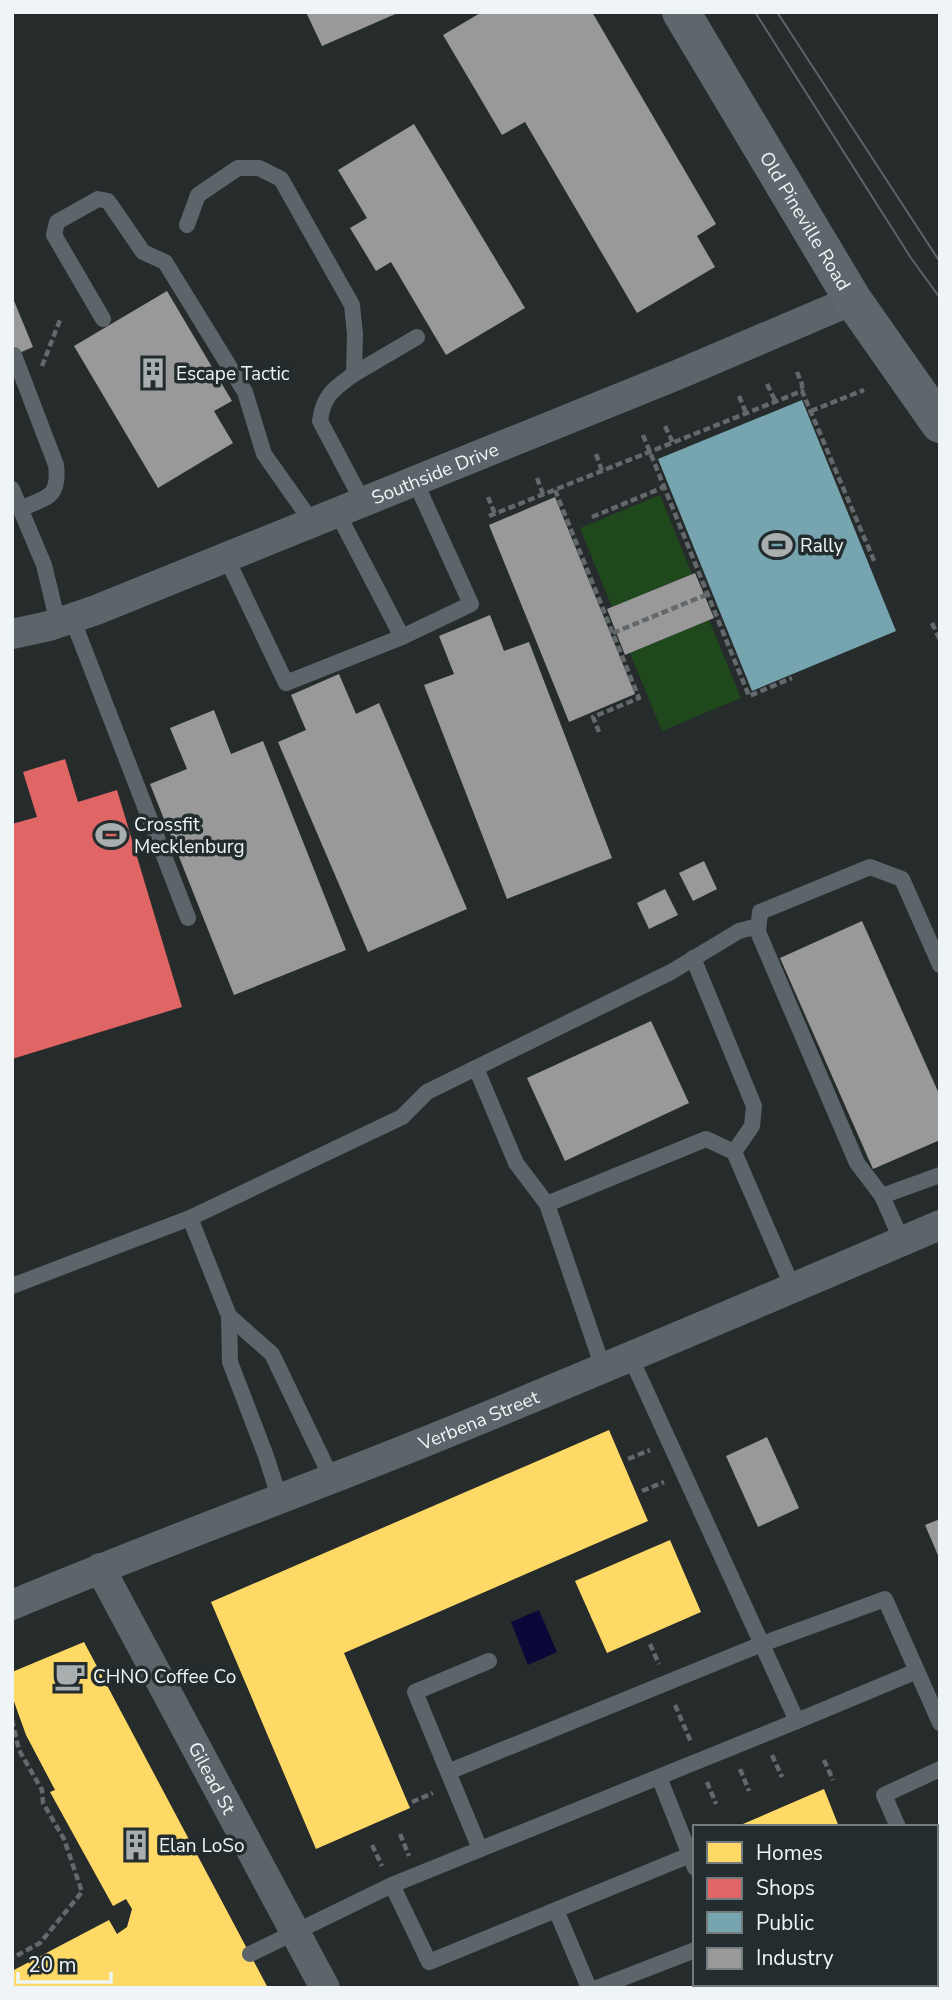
<svg xmlns="http://www.w3.org/2000/svg" width="952" height="2000" font-family="'Nunito Sans',sans-serif">
	<rect width="100%" height="100%" fill="#262b2b"/>
	<g fill="#1f481d">
		<polygon points="660,495 692,574 612,607 580,528"/>
		<polygon points="709,620 741,698 662,731 630,653"/>
	</g>
	<polygon fill="#0a0838" points="539,1610 557,1652 528,1665 511,1622"/>
	<g fill="#ffd966">
		<polygon points="609,1430 648,1521 344,1653 410,1808 316,1849 211,1602"/>
		<polygon points="670,1540 701,1612 607,1653 575,1581"/>
		<polygon points="84,1642 268,1988 12,1988 12,1971 109,1920 117,1934 127,1927 132,1909 126,1899 113,1906 50,1792 55,1790 26,1735 12,1696 12,1672"/>
		<polygon points="824,1789 839,1827 736,1827"/>
		<polygon points="742,1984 906,1984 907,1988 734,1988"/>
	</g>
	<polygon fill="#e06666" points="65,759 78,802 117,790 182,1007 12,1059 12,824 37,817 23,772"/>
	<polygon fill="#76a5af" points="802,400 896,631 752,691 658,459"/>
	<g fill="#999">
		<polygon points="306,12 400,12 322,46"/>
		<polygon points="482,12 592,12 716,224 697,236 715,267 637,313 525,122 502,135 443,35"/>
		<polygon points="414,124 525,308 446,355 391,262 376,271 350,228 367,218 338,170"/>
		<polygon points="167,291 232,401 214,411 233,443 158,488 74,346"/>
		<polygon points="12,296 33,347 12,356"/>
		<polygon points="555,497 635,694 569,722 489,525"/>
		<polygon points="695,573 714,618 625,655 607,609"/>
		<polygon points="490,615 504,651 529,642 612,858 507,899 424,685 454,674 439,636"/>
		<polygon points="339,674 356,714 379,703 467,909 368,952 278,742 306,730 291,695"/>
		<polygon points="214,710 231,754 263,741 346,950 234,995 150,784 187,769 170,728"/>
		<polygon points="704,861 717,889 693,901 679,873"/>
		<polygon points="665,889 678,915 649,929 637,903"/>
		<polygon points="862,921 940,1096 940,1140 873,1169 780,958"/>
		<polygon points="651,1021 689,1103 565,1161 527,1078"/>
		<polygon points="767,1437 799,1508 758,1527 726,1456"/>
		<polygon points="940,1519 940,1560 925,1525"/>
	</g>
	<g fill="none" stroke-linecap="round" stroke-linejoin="round">
		<g stroke="#62686c" stroke-width="4.5" stroke-dasharray="7 3.5" stroke-linecap="butt">
			<polyline points="42,366 60,320"/>
			<polyline points="797,372 802,384 802,391"/>
			<polyline points="767,384 776,402"/>
			<polyline points="739,396 746,413"/>
			<polyline points="811,411 864,390"/>
			<polyline points="665,426 673,443"/>
			<polyline points="643,435 749,696 792,678"/>
			<polyline points="596,454 602,471"/>
			<polyline points="537,478 543,494"/>
			<polyline points="555,490 639,698 593,717 599,732"/>
			<polyline points="488,497 495,514"/>
			<polyline points="489,516 802,391 875,563"/>
			<polyline points="592,517 664,487"/>
			<polyline points="932,623 940,640"/>
			<polyline points="613,633 708,594"/>
			<polyline points="628,1459 650,1450"/>
			<polyline points="642,1491 664,1482"/>
			<polyline points="650,1644 659,1664"/>
			<polyline points="675,1705 691,1742"/>
			<polyline points="12,1720 19,1750 42,1790 43,1803 64,1839 82,1892 40,1943 12,1958"/>
			<polyline points="772,1755 782,1777"/>
			<polyline points="824,1760 833,1780"/>
			<polyline points="740,1769 749,1791"/>
			<polyline points="707,1782 716,1804"/>
			<polyline points="412,1802 433,1793"/>
			<polyline points="400,1834 409,1856"/>
			<polyline points="372,1845 382,1866"/>
			<polyline points="936,1977 940,1974"/>
			<polyline points="925,1988 929,1984"/>
		</g>
		<g stroke="#5c656a" stroke-width="16">
			<path d="M 187,225 L 198,195 L 238,168 L 259,168 L 281,179 L 352,305 L 355,334 L 354,374 C 335,388 323,395 320,421 L 363,502"/>
			<polyline points="103,319 54,235 57,222 98,199 108,201 143,252 165,262 245,392 264,454 312,522"/>
			<path d="M 14,355 L 56,465 C 60,498 47,497 20,509"/>
			<polyline points="354,374 417,337"/>
			<polyline points="12,489 44,565 58,623"/>
			<polyline points="337,512 402,637 471,604 415,481"/>
			<polyline points="226,557 286,683 402,637"/>
			<polyline points="72,618 188,918"/>
			<polyline points="693,958 754,1106 752,1126 734,1152"/>
			<polyline points="476,1068 516,1163 547,1204"/>
			<polyline points="882,1196 857,1163 758,932 760,912 870,867 902,879 940,965"/>
			<polyline points="902,1241 882,1196 940,1175"/>
			<polyline points="12,1286 190,1218"/>
			<polyline points="229,1316 190,1218 402,1117 427,1092 671,972 739,931 758,926"/>
			<polyline points="630,1356 797,1721 917,1671 940,1723"/>
			<polyline points="603,1368 547,1204 706,1139 734,1152 793,1288"/>
			<polyline points="280,1500 266,1456 230,1362 229,1316 272,1354 332,1479"/>
			<polyline points="489,1661 415,1692 448,1772 762,1644 885,1599 917,1671"/>
			<polyline points="448,1772 480,1849"/>
			<polyline points="659,1777 690,1855"/>
			<polyline points="898,1827 884,1795 940,1769"/>
			<polyline points="936,1884 940,1887"/>
			<polyline points="392,1885 429,1962 690,1855 695,1868"/>
			<polyline points="556,1910 589,1988"/>
			<polyline points="250,1954 392,1885 797,1721"/>
			<polyline points="597,1988 695,1950"/>
		</g>
		<g stroke="#5c656a" stroke-width="30">
			<path id="s1" d="M 12,634 L 49,626 L 96,610 L 677,375 L 853,300"/>
			<path id="s2" d="M 100,1568 L 325,1988"/>
			<path id="s3" d="M 12,1605 C 148,1548 285,1498 422,1443 C 595,1373 767,1299 940,1225"/>
		</g>
		<path stroke="#5d676c" stroke-width="38" id="s4" d="M 681,12 L 853,300 L 940,424"/>
		<g stroke="#5d6366" stroke-width="2">
			<polyline points="755,12 911,258 940,298"/>
			<polyline points="777,12 940,262"/>
		</g>
	</g>
	<defs>
		<g id="building-bare" transform="scale(2.415)"><path d="M-4-6H4V6H1V3H-1V6H-4ZM-2.5-4.3h1.7v1.8h-1.7ZM.8-4.3h1.7v1.8H.8ZM-2.5-1h1.7V.8h-1.7ZM.8-1h1.7V.8H.8Z" fill="#a9aeaf" stroke="#232c2e" stroke-width="2.5" paint-order="stroke"/></g>
		<g id="stadium-bare" transform="scale(2.415)"><path d="M0-5a6.5 5 0 1 0 0 10a6.5 5 0 1 0 0-10ZM-3.5-1.8h7v3.6h-7Z" fill="#a9aeaf" stroke="#232c2e" stroke-width="2.5" paint-order="stroke"/></g>
		<g id="cafe-bare" transform="scale(2.415)"><path d="M-5.5-4.5H6V0H3Q3 3.5 0 3.5H-2.5Q-5.5 3.5-5.5 0ZM3-3.2v2h1.7v-2ZM-6 4.5H4V6H-6Z" fill="#a9aeaf" stroke="#232c2e" stroke-width="2.5" paint-order="stroke"/></g>
	</defs>
	<g fill-rule="evenodd">
		<use href="#building-bare" x="153" y="373"/>
		<use href="#stadium-bare" x="777" y="545"/>
		<use href="#stadium-bare" x="111" y="835"/>
		<use href="#cafe-bare" x="70" y="1676"/>
		<use href="#building-bare" x="136" y="1845"/>
	</g>
	<g text-anchor="middle" stroke-width="7" stroke-linejoin="round" paint-order="stroke">
		<g font-size="19" fill="#eff5f6" stroke="#232c2e">
			<text dy="7" stroke="none"><textPath href="#s4" startOffset="243">Old Pineville Road</textPath></text>
			<text dy="7" stroke="none"><textPath href="#s1" startOffset="453">Southside Drive</textPath></text>
			<text dy="7" stroke="none"><textPath href="#s3" startOffset="502">Verbena Street</textPath></text>
			<text dy="7" stroke="none"><textPath href="#s2" startOffset="238">Gilead St</textPath></text>
		</g>
		<g font-size="19" fill="#eff5f6" stroke="#232c2e" text-anchor="start">
			<text x="176" y="380">Escape Tactic</text>
			<text x="800" y="552">Rally</text>
			<text x="134" y="831">Crossfit<tspan x="134" dy="22">Mecklenburg</tspan></text>
			<text x="93" y="1683">CHNO Coffee Co</text>
			<text x="159" y="1852">Elan LoSo</text>
		</g>
	</g>
	<rect width="952" height="2000" fill="none" stroke="#eff5f6" stroke-width="28"/>
	<rect x="693" y="1825" width="245" height="161" fill="#232c2e" stroke="#757c7e" stroke-width="2"/>
	<rect x="707" y="1842" width="35" height="21" fill="#ffd966" stroke="#757c7e" stroke-width="2"/>
	<text x="756" y="1860" font-size="21" fill="#eff5f6">Homes</text>
	<rect x="707" y="1878" width="35" height="21" fill="#e06666" stroke="#757c7e" stroke-width="2"/>
	<text x="756" y="1895" font-size="21" fill="#eff5f6">Shops</text>
	<rect x="707" y="1912" width="35" height="21" fill="#76a5af" stroke="#757c7e" stroke-width="2"/>
	<text x="756" y="1930" font-size="21" fill="#eff5f6">Public</text>
	<rect x="707" y="1948" width="35" height="21" fill="#999999" stroke="#757c7e" stroke-width="2"/>
	<text x="756" y="1965" font-size="21" fill="#eff5f6">Industry</text>
	<path d="M18 1972v10h93v-10" fill="none" stroke="#eff5f6" stroke-width="3.5"/>
	<text x="28" y="1972" font-size="21" fill="#eff5f6" stroke="#232c2e" stroke-width="5" paint-order="stroke">20 m</text>
</svg>
